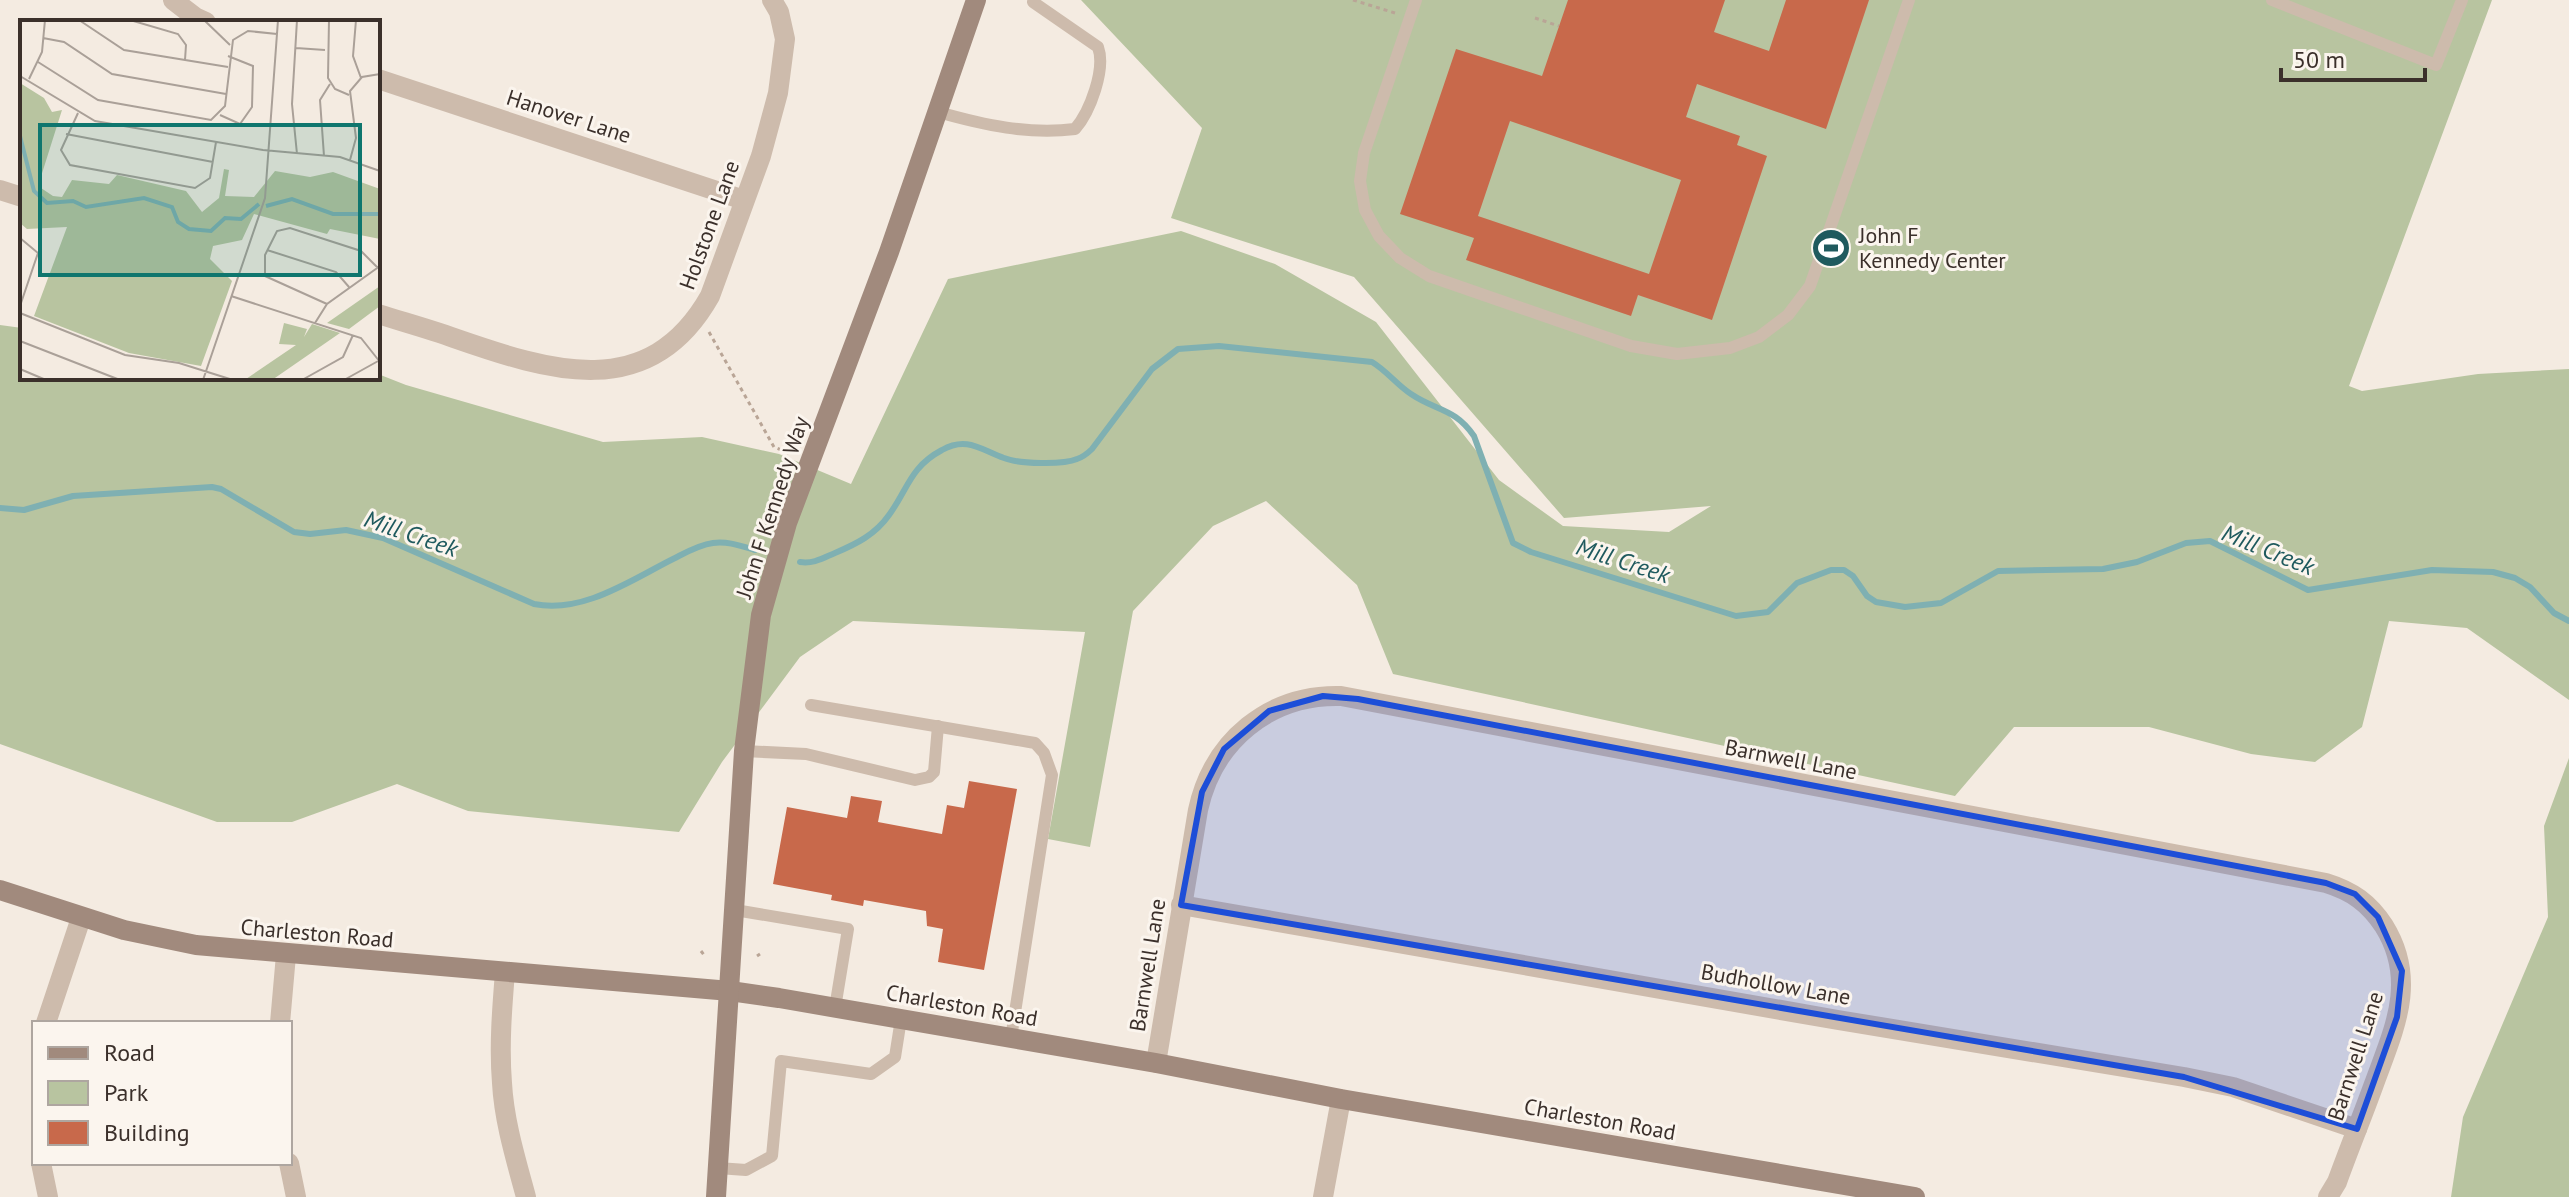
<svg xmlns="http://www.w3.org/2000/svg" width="2569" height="1197" font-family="'PT Sans',sans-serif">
	<rect width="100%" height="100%" fill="#f4ebe1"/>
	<g fill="#b8c4a0">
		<polygon points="1081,0 2492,0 2349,386 2362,391 2478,374 2569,369 2569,700 2467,628 2389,621 2362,727 2315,762 2251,754 2149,727 2014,727 1955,796 1393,674 1357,585 1266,501 1213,526 1133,611 1090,847 1048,839 1085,632 853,621 800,657 722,762 679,832 468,811 397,784 292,822 217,822 0,744 0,325 22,328 22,378 378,378 378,374 406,385 603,442 702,437 779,454 851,484 948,279 1181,231 1275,264 1376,322 1499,480 1563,526 1669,532 1711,506 1564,518 1354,277 1171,218 1202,128"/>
		<polygon points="2569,758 2569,1197 2451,1197 2463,1117 2548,917 2544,826"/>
	</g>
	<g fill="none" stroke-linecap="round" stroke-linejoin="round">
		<g stroke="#7fb0b2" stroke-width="6">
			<path d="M 0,508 L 24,510 L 73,496 L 212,487 L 221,489 L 294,532 L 310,534 L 346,530 L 383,538 L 534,604 C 583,614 631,580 673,559 C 685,553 698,545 713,543 C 728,541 741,546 755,550"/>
			<path d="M 800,562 C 814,564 823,558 835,553 C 856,544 875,535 889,515 C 908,489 910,467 942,450 C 967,436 981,450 1004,458 C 1019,464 1063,465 1077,459 C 1083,457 1088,453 1092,449 L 1152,369 L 1178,349 L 1219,346 L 1372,362 C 1387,371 1397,385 1411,394 C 1436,411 1455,408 1474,436 L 1513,543 L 1531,552 L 1736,616 L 1768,612 L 1797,583 L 1831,570 L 1844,570 L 1853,576 L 1867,596 L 1876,602 L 1905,607 L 1941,603 L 1998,571 L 2103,569 L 2137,562 L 2186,543 L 2210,541 L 2308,590 L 2432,570 L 2493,572 L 2515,578 L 2530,587 L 2554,613 L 2569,621"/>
		</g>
	</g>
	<g fill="#c8694b" fill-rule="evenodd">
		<path d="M 1568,0 L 1725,0 L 1714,32 L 1769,51 L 1786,0 L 1869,0 L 1826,129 L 1697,84 L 1686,117 L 1740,136 L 1737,145 L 1767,156 L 1712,320 L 1638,295 L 1631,316 L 1466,260 L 1474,238 L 1400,214 L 1456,49 L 1542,76 ZM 1510,121 L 1681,180 L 1649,274 L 1478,216 Z"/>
		<polygon points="969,781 1017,789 984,970 938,962 943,929 927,926 926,911 864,900 863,906 831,900 832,895 773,884 787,807 847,818 851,796 882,801 878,822 942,834 947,805 964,808"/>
	</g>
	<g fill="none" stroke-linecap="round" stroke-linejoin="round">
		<g stroke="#b9a596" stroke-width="3" stroke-dasharray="4 4" stroke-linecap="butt">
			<polyline points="1353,0 1395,13"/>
			<polyline points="1535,18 1559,26"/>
			<polyline points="709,332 774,447 791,454"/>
			<polyline points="701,951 704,955"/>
			<polyline points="757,956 760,954"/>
		</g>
		<g stroke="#cdbbac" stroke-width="12">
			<polyline points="1416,0 1364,153 1360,181 1365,210 1379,236 1400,258 1429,276 1631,346 1677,354 1730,348 1759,337 1788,315 1810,286 1909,0"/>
			<polyline points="2272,0 2436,65 2462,0"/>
			<path d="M 938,112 C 984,125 1029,135 1075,129 C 1090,112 1106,69 1098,47 L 1033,2"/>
			<polyline points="811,705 1035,743 1044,753 1052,775 1011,1038"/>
			<polyline points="744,751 806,754 915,780 929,777 934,772 938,726"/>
			<polyline points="735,910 848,929 835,1008"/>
			<polyline points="718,1168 746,1170 772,1156 781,1061 871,1074 895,1057 901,1019"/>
		</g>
		<g stroke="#cdbbac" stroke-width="20">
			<polyline points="173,0 195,17 206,22"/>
			<polyline points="378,79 744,200"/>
			<polyline points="0,190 22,197"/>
			<path d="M 378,314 C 403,322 429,329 454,338 C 549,371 649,404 710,296 L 761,156 L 778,93 L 785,39 L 779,12 L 772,0"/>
			<polyline points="1181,905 1838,1020 2184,1077 2233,1087 2357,1129"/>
			<path d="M 505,972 C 502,1009 499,1046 502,1083 C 504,1121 516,1160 526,1197"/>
			<polyline points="46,1023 81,918"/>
			<polyline points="280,1023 286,955"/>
			<path d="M 1156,1063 L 1198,810 C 1213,741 1269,694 1341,696 L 2326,883 C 2352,891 2369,903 2384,926 C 2418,981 2394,1029 2374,1084 C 2362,1117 2349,1149 2337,1182 L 2328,1197"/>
			<polyline points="41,1163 48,1197"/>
			<polyline points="289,1163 296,1197"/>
			<polyline points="1323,1197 1341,1099"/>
		</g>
		<g stroke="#a18a7d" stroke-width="20">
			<polyline points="0,890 124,930 196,945 730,991 779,998 1156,1063 1341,1099 1915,1197"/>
			<polyline points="716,1197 744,751 761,615 787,523 889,252 976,0"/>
		</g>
	</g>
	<path fill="#1d4ed8" fill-opacity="0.2" stroke="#1d4ed8" stroke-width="6" stroke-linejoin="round" d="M 1323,696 L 1358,699 L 2326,883 L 2355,894 L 2378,917 L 2402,971 L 2397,1017 L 2357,1129 L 2184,1077 L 1181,905 L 1202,792 L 1224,749 L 1269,711 Z"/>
	<defs>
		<g id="stadium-disc" transform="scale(2)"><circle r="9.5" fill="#1f5a5e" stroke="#fbf5ee"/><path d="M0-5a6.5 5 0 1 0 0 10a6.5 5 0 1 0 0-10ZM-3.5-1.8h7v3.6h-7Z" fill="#fff"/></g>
	</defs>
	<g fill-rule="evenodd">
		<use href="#stadium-disc" x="1831" y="248"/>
	</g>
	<g text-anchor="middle" stroke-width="6" stroke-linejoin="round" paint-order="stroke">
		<g font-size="22" fill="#3b302b" stroke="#fbf5ee">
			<text transform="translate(569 116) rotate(18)" y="8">Hanover Lane</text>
			<text transform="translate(709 225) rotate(-70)" y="8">Holstone Lane</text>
			<text transform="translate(772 507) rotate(-72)" y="8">John F Kennedy Way</text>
			<text transform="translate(1791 759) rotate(11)" y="8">Barnwell Lane</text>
			<text transform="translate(317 933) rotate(5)" y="8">Charleston Road</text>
			<text transform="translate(1147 965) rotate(-81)" y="8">Barnwell Lane</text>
			<text transform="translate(1776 984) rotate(10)" y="8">Budhollow Lane</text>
			<text transform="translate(962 1005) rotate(10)" y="8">Charleston Road</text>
			<text transform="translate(2355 1056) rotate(-72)" y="8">Barnwell Lane</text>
			<text transform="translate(1600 1119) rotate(10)" y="8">Charleston Road</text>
		</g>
		<g font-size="22" fill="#3b302b" stroke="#fbf5ee" text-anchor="start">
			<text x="1859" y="243">John F<tspan x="1859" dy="25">Kennedy Center</tspan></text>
		</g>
		<g font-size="24" font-style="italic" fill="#1f5a5e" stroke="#fbf5ee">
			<text transform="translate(411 534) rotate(19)" y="8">Mill Creek</text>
			<text transform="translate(2268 550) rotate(22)" y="8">Mill Creek</text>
			<text transform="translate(1623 561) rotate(18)" y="8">Mill Creek</text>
		</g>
	</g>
	<g transform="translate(20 20)">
		<rect width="360" height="360" fill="#f4ebe1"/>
		<path d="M 0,63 L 24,78 L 32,92 L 42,90 L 18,166 L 33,176 L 42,177 L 52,160 L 89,164 L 97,155 L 166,171 L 182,192 L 199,178 L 204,149 L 209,150 L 205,176 L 234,177 L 255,151 L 290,157 L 313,152 L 360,169 L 360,219 L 310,209 L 307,214 L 234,194 L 222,220 L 193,226 L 190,239 L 212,261 L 181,346 L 109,333 L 14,296 L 47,207 L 7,209 L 0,203 ZM 360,266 L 360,286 L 329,309 L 307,303 ZM 264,303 L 287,309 L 284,317 L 292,304 L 320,313 L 252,360 L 226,359 L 276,325 L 259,324 Z" fill="#b8c4a0"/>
		<path fill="none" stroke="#7fb0b2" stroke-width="4" d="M 0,116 L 14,171 L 27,183 L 53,181 L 66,187 L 124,178 L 152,187 L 158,202 L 169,209 L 191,211 L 205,198 L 221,199 L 239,184M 246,186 L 272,179 L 313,194 L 360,194"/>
		<path fill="none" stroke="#aaa098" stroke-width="2" d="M 59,0 L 104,30 L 208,47M 110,0 L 158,14 L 166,25 L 165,40M 184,0 L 210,25M 309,0 L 308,58 L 315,69 L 329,75M 336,0 L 333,36 L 341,58M 23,18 L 44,22 L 92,54 L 206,74M 276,28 L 305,30M 18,42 L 78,80 L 191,100 L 205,86 L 213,20 L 228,11 L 257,14M 0,56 L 75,101 L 243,130 L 320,137 L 360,151M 9,59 L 22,32 L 25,0M 58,93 L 41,130 L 50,145 L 175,168 L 190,158 L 196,122M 200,95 L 220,104 L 232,87 L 233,46 L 208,36M 46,114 L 193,142M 277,134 L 272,84 L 277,0M 304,136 L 300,80 L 310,64M 330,140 L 336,118 L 330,71 L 342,57 L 360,54M 0,218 L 18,233 L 0,286M 247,230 L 316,252 L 329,267M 211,276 L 341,318 L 360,342M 307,284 L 245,256 L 245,235 L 257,211 L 270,208 L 341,231 L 358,248M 0,293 L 105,335 L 159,343 L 213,360M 295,303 L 307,284 L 360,246M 0,321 L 100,360M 0,349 L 26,360M 183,360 L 245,178 L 258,0M 282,360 L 323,337 L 333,315M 324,360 L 360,340"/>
		<path fill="#0f766e" fill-opacity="0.15" stroke="#0f766e" stroke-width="4" d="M 20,105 L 340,105 L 340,255 L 20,255 Z"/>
		<rect width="360" height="360" fill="none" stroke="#3b302b" stroke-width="4"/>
	</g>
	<rect x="32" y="1021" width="260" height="144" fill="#fbf5ee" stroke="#aea6a0" stroke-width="2"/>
	<rect x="48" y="1047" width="40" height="12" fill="#a18a7d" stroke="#aea6a0" stroke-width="2"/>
	<text x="104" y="1061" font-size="24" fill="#3b302b">Road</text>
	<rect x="48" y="1081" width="40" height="24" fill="#b8c4a0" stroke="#aea6a0" stroke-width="2"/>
	<text x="104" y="1101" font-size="24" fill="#3b302b">Park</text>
	<rect x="48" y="1121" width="40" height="24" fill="#c8694b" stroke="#aea6a0" stroke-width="2"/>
	<text x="104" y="1141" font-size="24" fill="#3b302b">Building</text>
	<path d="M2281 68v12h144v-12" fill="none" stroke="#3b302b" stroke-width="4"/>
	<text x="2293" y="68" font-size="24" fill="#3b302b" stroke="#fbf5ee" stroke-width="6" paint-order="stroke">50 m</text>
</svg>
